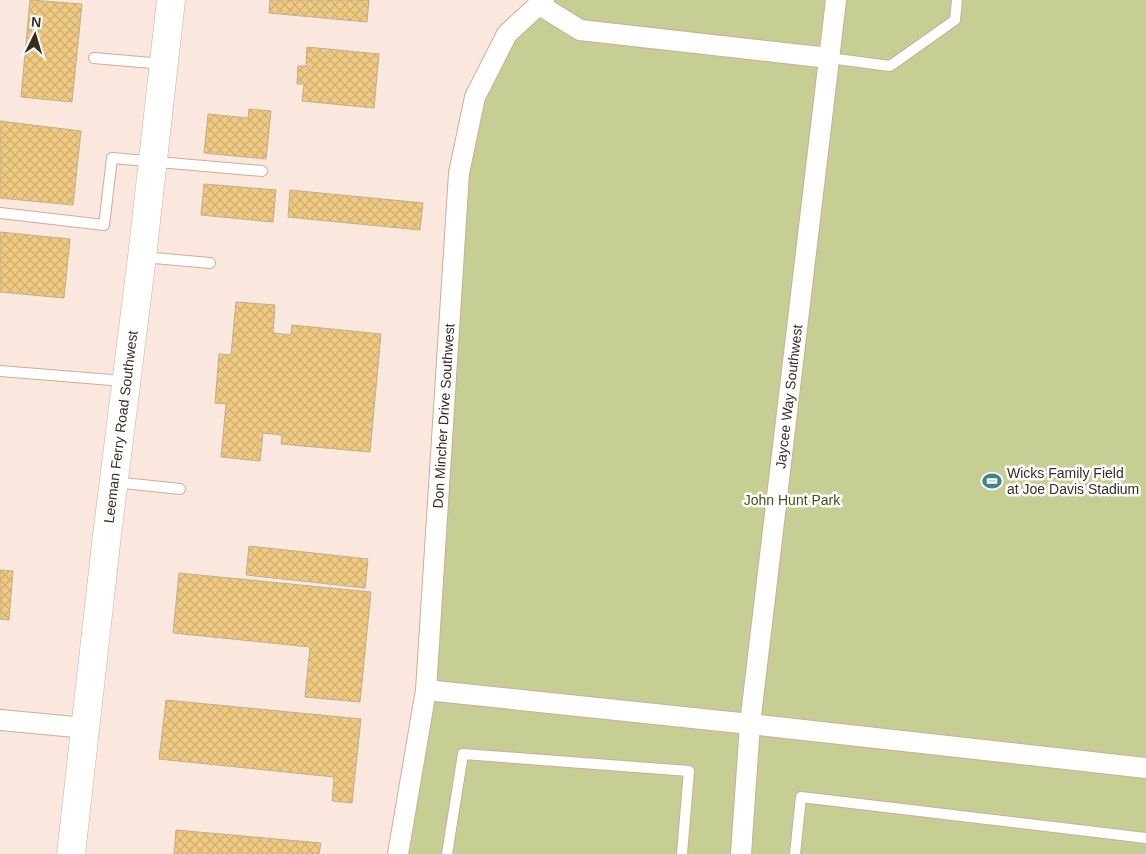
<svg xmlns="http://www.w3.org/2000/svg" width="1146" height="854" font-family="Helvetica,sans-serif">
	<defs>
		<pattern id="building-cross-hatch" width="8" height="8" patternUnits="userSpaceOnUse" patternTransform="scale(1.25)"><rect width="8" height="8" fill="#f0ca83"/><path d="M0 0l8 8M0 8l8-8" fill="none" stroke="#cfae71"/></pattern>
	</defs>
	<rect width="100%" height="100%" fill="#fcf4f0"/>
	<polygon fill="#fae8df" points="0,0 544,0 398,854 0,854"/>
	<polygon fill="#c7ce93" points="544,0 1146,0 1146,854 398,854 426,690 459,173 507,34"/>
	<g fill="url(#building-cross-hatch)" stroke="#c0af8e">
		<polygon points="30,0 82,4 72,102 21,97"/>
		<polygon points="270,0 369,0 367,22 269,13"/>
		<polygon points="307,47 379,54 374,108 302,101 304,84 297,84 298,66 306,66"/>
		<polygon points="249,109 271,111 266,159 204,153 208,114 248,118"/>
		<polygon points="0,121 81,131 73,205 0,198"/>
		<polygon points="204,184 276,190 273,222 201,215"/>
		<polygon points="290,190 423,203 420,230 288,217"/>
		<polygon points="0,232 70,239 64,298 0,292"/>
		<polygon points="236,302 275,305 273,333 291,335 292,325 381,334 370,452 281,444 282,435 263,433 260,461 221,457 226,404 215,403 219,354 231,355"/>
		<polygon points="249,546 368,559 365,588 246,575"/>
		<polygon points="0,570 13,571 9,620 0,619"/>
		<polygon points="179,573 371,592 360,702 305,697 310,647 173,633"/>
		<polygon points="166,700 361,719 352,803 332,801 334,777 159,759"/>
		<polygon points="176,830 321,843 319,854 174,854"/>
	</g>
	<g fill="none" stroke-linecap="round" stroke-linejoin="round">
		<g stroke="#ceac98" stroke-width="12">
			<g id="lane">
				<polyline points="94,58 163,64"/>
				<polyline points="829,58 890,66 955,20 957,0"/>
				<polyline points="0,213 104,225 112,158 262,171"/>
				<polyline points="143,257 210,263"/>
				<polyline points="0,371 124,381"/>
				<polyline points="114,482 180,489"/>
				<polyline points="447,854 463,754 689,771 682,854"/>
				<polyline points="795,854 801,797 1146,838"/>
			</g>
		</g>
		<g stroke="#ceac98" stroke-width="22">
			<g id="street">
				<polyline points="538,4 580,30 829,58"/>
				<polyline points="426,690 750,724 1146,768"/>
				<polyline points="0,720 86,728"/>
				<path id="s1" d="M 398,854 L 426,690 L 459,173 L 475,97 L 507,34 L 544,0"/>
				<path id="s2" d="M 741,854 L 750,724 L 836,0"/>
			</g>
		</g>
		<g stroke="#ceac98" stroke-width="29">
			<g id="secondary">
				<path id="s3" d="M 71,854 L 107,535 L 142,257 L 171,0"/>
			</g>
		</g>
		<use href="#lane" stroke="#fff" stroke-width="10"/>
		<use href="#street" stroke="#fff" stroke-width="20"/>
		<use href="#secondary" stroke="#fff" stroke-width="28"/>
	</g>
	<defs>
		<g id="stadium-bare" transform="scale(1.5)"><path d="M0-5a6.5 5 0 1 0 0 10a6.5 5 0 1 0 0-10ZM-3.5-1.8h7v3.6h-7Z" fill="#3d848d" stroke="#fff" stroke-width="2.5" paint-order="stroke"/></g>
	</defs>
	<g fill-rule="evenodd">
		<use href="#stadium-bare" x="992" y="481"/>
	</g>
	<g text-anchor="middle" stroke-width="5" stroke-linejoin="round" paint-order="stroke">
		<g font-size="14" fill="#382b23" stroke="#fff">
			<text dy="5" stroke="none"><textPath href="#s2" startOffset="460">Jaycee Way Southwest</textPath></text>
			<text dy="5" stroke="none"><textPath href="#s1" startOffset="441">Don Mincher Drive Southwest</textPath></text>
			<text dy="5" stroke="none"><textPath href="#s3" startOffset="430">Leeman Ferry Road Southwest</textPath></text>
		</g>
		<g font-size="14" fill="#382b23" stroke="#fff" text-anchor="start">
			<text x="1007" y="478">Wicks Family Field<tspan x="1007" dy="16">at Joe Davis Stadium</tspan></text>
		</g>
		<g font-size="14" fill="#4b4f17" stroke="#fff">
			<text x="792" y="505">John Hunt Park</text>
		</g>
	</g>
	<g transform="translate(35 35) rotate(5)" stroke="#ffffff" stroke-width="4" paint-order="stroke">
	<path d="M0-4L9 19L0 12L-9 19Z" fill="#382b23"/>
	<text y="-8" font-size="14" font-weight="bold" text-anchor="middle" fill="#382b23">N</text>
	</g>
</svg>
